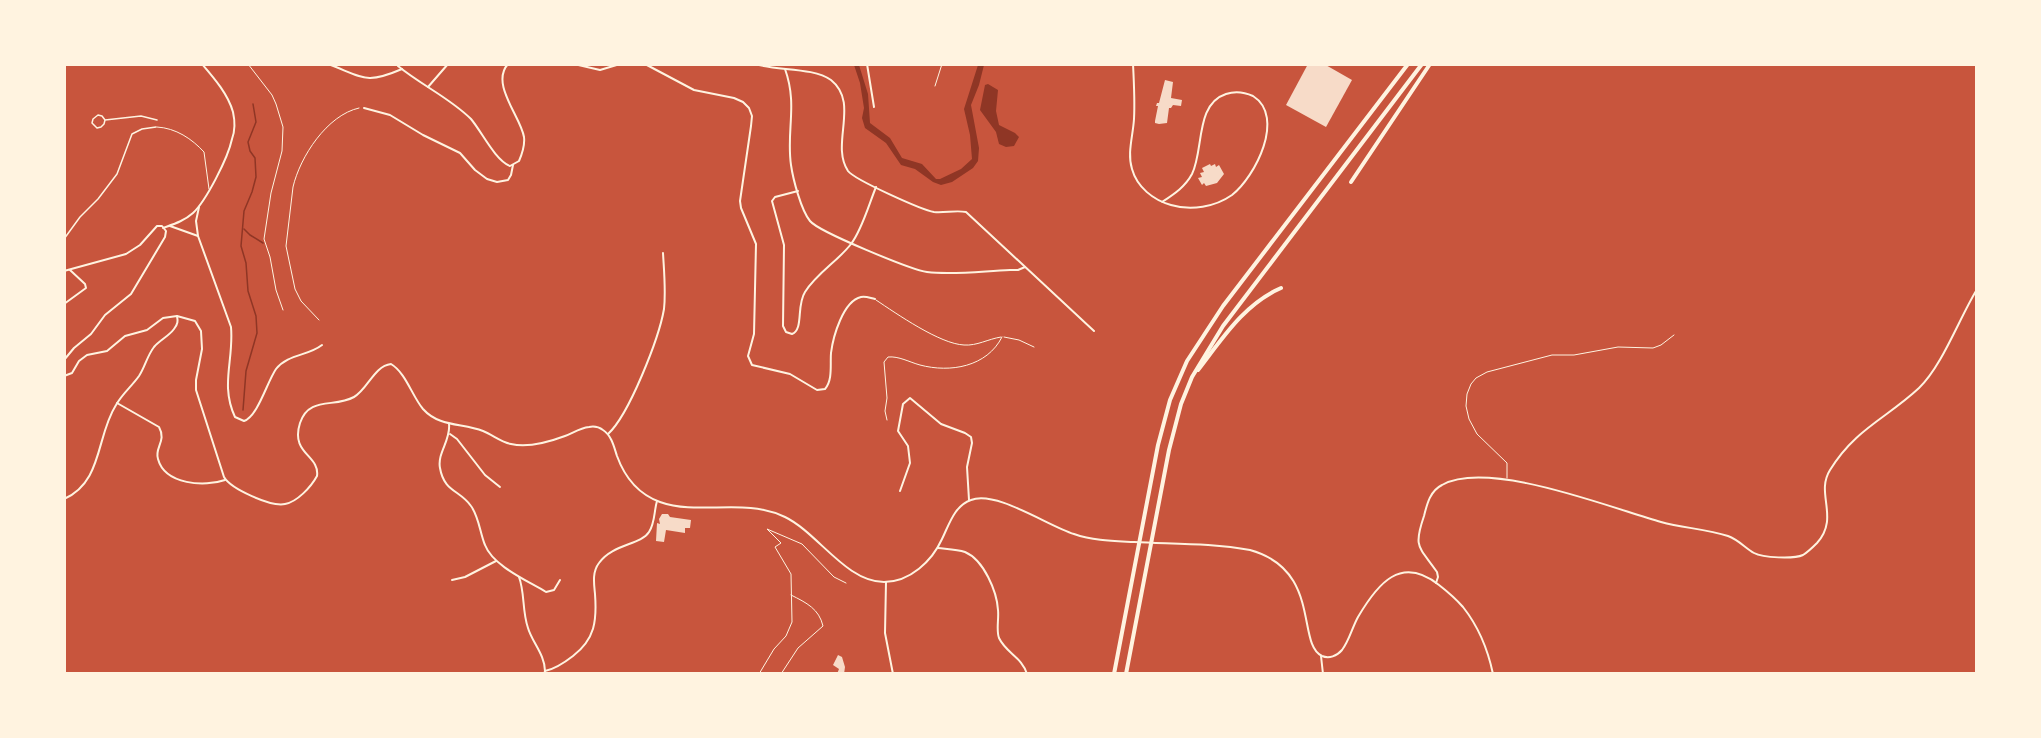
<svg xmlns="http://www.w3.org/2000/svg" width="2041" height="738" font-family="'Sofia Sans Condensed',sans-serif">
	<rect width="100%" height="100%" fill="#c8553d"/>
	<g fill="#8f3625">
		<polygon points="854,65 859,65 868,94 870,123 890,138 902,158 922,164 936,179 940,179 961,169 972,159 970,135 964,109 978,65 984,65 979,85 971,105 979,148 978,161 973,168 952,182 941,185 933,182 915,169 901,165 886,143 865,128 862,118 864,108 860,83"/>
		<polygon points="988,84 998,90 996,111 999,125 1015,133 1019,137 1014,146 1006,147 999,144 996,132 980,110 985,85"/>
	</g>
	<g fill="none" stroke-linecap="round" stroke-linejoin="round">
		<g stroke="#8f3625" stroke-width="1.5">
			<polyline points="244,229 250,235 263,243"/>
			<polyline points="243,410 246,371 257,333 256,316 248,291 246,263 241,246 244,211 252,192 256,177 255,158 250,151 248,142 256,122 253,104"/>
		</g>
	</g>
	<g fill="#f7dbc8">
		<polygon points="1308,64 1324,64 1352,80 1326,127 1286,105"/>
		<polygon points="1165,80 1173,82 1171,98 1182,100 1181,106 1173,105 1171,108 1169,108 1167,123 1159,124 1155,123 1155,121 1158,106 1156,106 1157,103 1159,103"/>
		<polygon points="1210,164 1211,166 1215,164 1216,167 1219,165 1224,174 1217,183 1206,186 1204,183 1202,185 1198,178 1202,177 1200,173 1204,172 1202,168"/>
		<polygon points="662,514 668,514 670,517 691,520 690,528 685,528 685,533 666,530 664,542 656,541 657,523 660,524 659,519"/>
		<polygon points="838,655 842,657 845,667 844,674 837,674 839,669 833,665"/>
	</g>
	<g fill="none" stroke-linecap="round" stroke-linejoin="round">
		<g stroke="#fff3e0" stroke-width="1">
			<polyline points="248,64 272,95 276,104 283,127 282,151 271,193 264,239 270,257 276,290 283,310"/>
			<path d="M 319,320 L 301,301 L 295,289 L 286,246 L 293,187 C 300,157 327,115 359,108"/>
			<polyline points="759,674 774,649 786,636 792,622 791,574 775,547 781,543 767,529 802,544 834,577 846,583"/>
			<path d="M 781,674 L 798,648 L 823,626 C 819,609 807,603 791,595"/>
		</g>
		<g stroke="#fff3e0" stroke-width="1">
			<polyline points="935,86 942,64"/>
			<path d="M 157,127 C 176,128 192,139 204,152 L 209,189"/>
			<path d="M 876,300 C 897,314 940,344 964,345 C 977,346 988,339 1001,337"/>
			<polyline points="1004,337 1019,340 1034,347"/>
			<path d="M 887,420 L 885,411 L 887,398 L 884,362 L 888,357 C 899,356 909,362 920,365 C 950,373 987,367 1002,337"/>
			<polyline points="1507,478 1507,463 1477,434 1469,419 1466,406 1467,394 1471,384 1476,378 1487,372 1552,355 1574,355 1618,347 1653,348 1661,345 1674,335"/>
		</g>
		<g stroke="#fff3e0" stroke-width="1.5">
			<polyline points="105,120 104,124 101,127 97,128 92,123 93,119 98,115 102,116 105,120 141,116 157,120"/>
			<polyline points="64,239 80,217 98,199 117,174 132,134 142,129 156,127"/>
		</g>
		<g stroke="#fff3e0" stroke-width="2">
			<path d="M 328,64 C 363,77 365,85 402,69"/>
			<polyline points="574,64 600,70 620,64"/>
			<path d="M 645,64 L 694,90 L 734,98 L 743,102 L 749,108 L 752,116 L 751,126 L 740,201 L 741,208 L 756,244 L 754,334 L 748,356 L 752,365 L 790,374 L 817,390 L 825,389 C 833,380 830,364 831,353 C 833,337 843,301 861,297 C 866,296 870,298 875,299"/>
			<path d="M 755,64 C 777,71 813,67 831,80 C 860,103 830,144 848,171 C 855,180 922,210 934,212 C 945,213 956,210 966,212 L 1094,331"/>
			<polyline points="867,64 874,107"/>
			<path d="M 1133,64 C 1134,83 1135,101 1134,119 C 1133,136 1127,153 1132,169 C 1137,187 1153,200 1171,205 C 1191,211 1215,207 1232,195 C 1255,177 1286,117 1253,96 C 1244,92 1235,91 1226,94 C 1195,104 1204,150 1192,174 C 1185,187 1174,194 1162,202"/>
			<path d="M 398,66 C 421,85 450,98 471,119 C 482,132 495,160 510,166 L 519,161 C 522,154 525,145 524,137 C 521,117 490,84 508,64"/>
			<path d="M 785,69 C 798,105 786,131 791,165 C 793,179 801,210 810,221 C 819,232 912,270 927,272 C 954,275 983,271 1010,270 L 1018,270 L 1025,267"/>
			<polyline points="428,87 448,64"/>
			<polyline points="364,108 390,115 423,135 460,153 475,170 487,179 497,182 508,180 511,175 513,165"/>
			<path d="M 798,191 L 775,197 L 772,201 L 784,245 L 783,326 L 786,332 L 792,334 C 804,329 796,306 805,292 C 817,273 838,261 851,244 C 862,230 869,204 876,187"/>
			<path d="M 199,207 L 196,221 L 198,236 L 231,327 C 234,360 220,385 235,417 L 244,421 C 258,416 267,382 276,369 C 288,354 308,356 322,345"/>
			<polyline points="170,226 198,236"/>
			<path d="M 163,228 C 174,224 184,221 193,213 C 206,201 228,158 232,139 C 235,131 235,121 233,112 C 228,94 214,78 202,64"/>
			<polyline points="64,304 86,288 85,284 70,270"/>
			<path d="M 117,403 L 159,427 C 167,441 154,448 158,459 C 165,485 205,487 225,480"/>
			<path d="M 449,424 C 451,440 437,453 440,468 C 444,492 460,490 471,506 C 479,517 480,533 485,545 C 493,566 528,581 546,592 L 554,590 L 560,580"/>
			<polyline points="450,434 457,439 485,475 500,487"/>
			<path d="M 608,434 C 629,415 659,338 664,309 C 666,291 664,271 663,253"/>
			<polyline points="900,491 910,463 908,446 898,431 903,404 910,398 941,424 965,433 971,437 972,443 967,467 969,500"/>
			<path d="M 64,499 C 103,482 96,436 116,405 C 122,394 132,386 139,376 C 145,367 147,356 154,347 C 160,340 169,336 174,329 C 178,324 178,321 177,316"/>
			<path d="M 938,548 C 947,549 957,549 965,552 C 984,560 997,592 998,610 C 999,619 996,630 999,638 C 1006,653 1022,657 1027,674"/>
			<path d="M 519,577 C 525,593 522,611 528,628 C 532,642 545,655 545,671"/>
			<polyline points="452,580 465,577 496,561"/>
			<polyline points="886,582 885,633 893,674"/>
			<path d="M 1436,583 L 1438,577 L 1437,572 C 1419,546 1413,548 1424,516 C 1427,504 1430,491 1442,485 C 1488,459 1611,508 1661,522 C 1683,528 1706,529 1728,536 C 1739,540 1745,548 1754,553 C 1763,558 1794,559 1803,555 C 1808,552 1813,547 1817,543 C 1840,517 1815,494 1830,470 C 1855,429 1887,418 1919,388 C 1942,366 1959,319 1976,291"/>
			<polyline points="1321,656 1323,674"/>
			<polyline points="64,672 65,672"/>
			<path d="M 544,674 L 545,671 C 555,669 564,663 573,656 C 595,639 597,621 595,594 C 594,584 592,572 599,563 C 612,544 641,545 649,532 C 655,523 654,511 657,501"/>
		</g>
		<g stroke="#fff3e0" stroke-width="2">
			<polyline points="64,271 126,254 140,245 157,226 162,226 166,231 165,237 131,294 105,315 91,334 74,348 64,360"/>
			<path d="M 64,376 L 72,373 L 79,361 L 87,355 L 107,351 L 125,336 L 147,330 L 163,318 L 177,316 L 195,321 L 201,331 L 202,349 L 196,380 L 196,390 L 224,477 C 231,489 271,507 285,504 C 297,502 311,487 317,476 C 320,455 290,454 300,423 C 309,396 334,408 354,397 C 368,389 374,366 391,364 C 406,373 412,396 423,409 C 439,427 462,423 483,431 C 493,435 501,442 511,444 C 528,448 549,442 565,436 C 573,433 580,428 589,427 C 594,426 599,427 603,430 C 612,436 614,447 617,456 C 625,478 638,494 660,502 C 700,516 743,497 785,517 C 818,533 846,582 884,582 C 910,582 932,561 942,539 C 949,525 954,506 971,500 C 996,490 1048,526 1074,534 C 1094,541 1114,541 1134,542 C 1172,544 1212,543 1250,550 C 1322,570 1296,644 1322,656 C 1329,659 1337,656 1342,650 C 1349,641 1352,628 1358,617 C 1378,583 1401,555 1439,585 C 1448,592 1456,599 1463,607 C 1478,626 1488,650 1493,674"/>
		</g>
		<g stroke="#fff3e0" stroke-width="4">
			<polyline points="1351,182 1430,64"/>
			<path d="M 1198,370 C 1222,339 1244,304 1281,288"/>
			<polyline points="1114,674 1158,445 1170,400 1187,361 1223,306 1408,64"/>
			<polyline points="1126,674 1169,450 1181,404 1192,377 1223,326 1422,64"/>
		</g>
	</g>
	<rect width="2041" height="738" fill="none" stroke="#fff3e0" stroke-width="132"/>
</svg>
